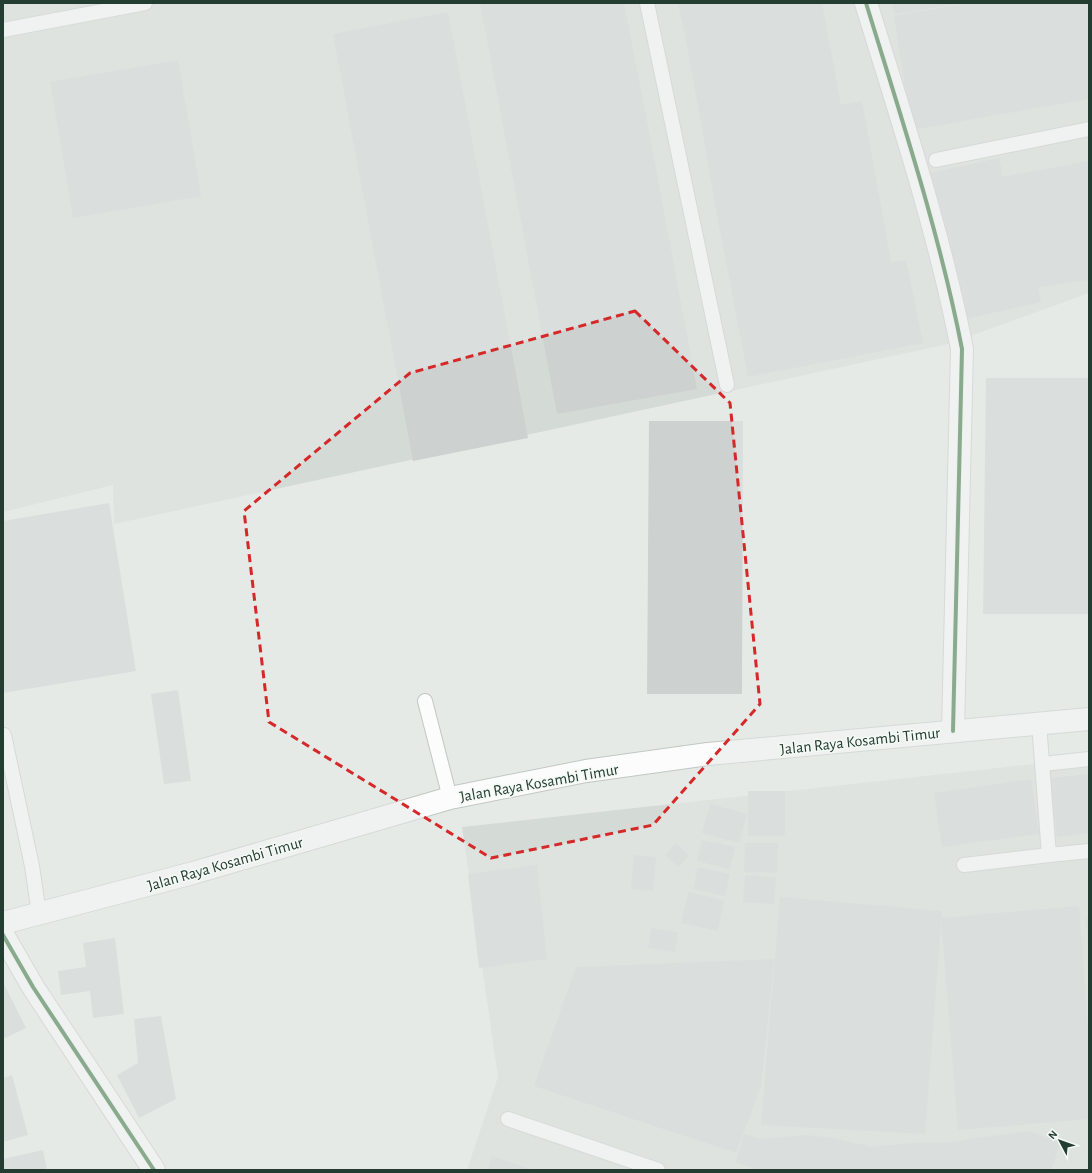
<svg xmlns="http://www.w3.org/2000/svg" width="1092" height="1173" font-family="'Alegreya Sans',sans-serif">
	<rect width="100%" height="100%" fill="#e5eae7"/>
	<g fill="#d4dbd7">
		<polygon points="3,3 1089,3 1089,293 948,344 114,524 113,485 3,512"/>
		<polygon points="1089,758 1089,1170 467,1170 498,1077 462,827"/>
	</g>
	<g fill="#cdd1cf">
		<polygon points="480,3 624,3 651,142 697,389 557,414"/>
		<polygon points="678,3 822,3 841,105 862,101 891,262 906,260 923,343 748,377 717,215 688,50"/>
		<polygon points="892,3 957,3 957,4 894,14"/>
		<polygon points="968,3 1089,3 1089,99 911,130 894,16"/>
		<polygon points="448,12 528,438 413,461 333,34"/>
		<polygon points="178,60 201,196 73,218 50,82"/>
		<polygon points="999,158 1003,177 1089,161 1089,280 1038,287 1041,302 961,320 930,173"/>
		<polygon points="986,378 1089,378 1089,614 983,614"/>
		<polygon points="649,421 743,421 742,694 647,694"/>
		<polygon points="109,503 136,671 3,693 3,521"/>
		<polygon points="178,690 191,781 164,784 151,694"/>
		<polygon points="1089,774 1089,833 1057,837 1050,778"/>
		<polygon points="1031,779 1039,834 942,847 934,793"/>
		<rect x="748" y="791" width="37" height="45"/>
		<polygon points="710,804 747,814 739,843 702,833"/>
		<polygon points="702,840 735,847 730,869 697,861"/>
		<polygon points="675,843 689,855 679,867 665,855"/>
		<polygon points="745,843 778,843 777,873 744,872"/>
		<polygon points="634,855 656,857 653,891 631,889"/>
		<polygon points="537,865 547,959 479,968 468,874"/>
		<polygon points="698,867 730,874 725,896 693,889"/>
		<polygon points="745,875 776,877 774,904 743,902"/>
		<polygon points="688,892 724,900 718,931 681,923"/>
		<polygon points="780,897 942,911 925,1134 761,1125"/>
		<polygon points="1079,906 1089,1041 1089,1119 958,1130 941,918"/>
		<polygon points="1089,918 1089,948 1088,948 1086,919"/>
		<polygon points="651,928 678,932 675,952 648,948"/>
		<polygon points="115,938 124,1014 93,1018 90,991 61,995 58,971 86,967 83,943"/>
		<polygon points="774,959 761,1086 736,1153 534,1086 576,967"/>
		<polygon points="3,982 26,1028 3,1039"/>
		<polygon points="161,1016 176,1099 139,1118 117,1075 138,1063 134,1019"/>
		<polygon points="12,1075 28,1135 3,1142 3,1078"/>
		<polygon points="1028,1131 1061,1142 1051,1170 759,1170 736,1163 744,1134 763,1139 806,1135 833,1138 872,1147 911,1143 951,1142"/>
		<polygon points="43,1150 47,1170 3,1170 3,1159"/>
		<polygon points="492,1156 533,1170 488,1170"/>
	</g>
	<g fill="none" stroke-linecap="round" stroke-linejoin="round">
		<g stroke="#c2c7c4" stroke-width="16">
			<g id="service">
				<polyline points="647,3 727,385"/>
				<polyline points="3,30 145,3"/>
				<polyline points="936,160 1089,129"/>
				<polyline points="425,701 450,798"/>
				<polyline points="1039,723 1049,855 1089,851"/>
				<polyline points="4,735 32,866 39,914"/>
				<polyline points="1043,764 1089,759"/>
				<polyline points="964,865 1049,855"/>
				<polyline points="508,1119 658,1170"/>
			</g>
		</g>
		<g stroke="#c2c7c4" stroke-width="24">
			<g id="minor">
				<path d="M 866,3 C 901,117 939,231 962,349 L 953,731"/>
				<polyline points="3,935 33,987 154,1170"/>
			</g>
		</g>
		<g stroke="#c1c8c4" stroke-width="24">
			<polyline id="secondary" points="3,923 193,873 450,798 586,771 708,754 1089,719"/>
		</g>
		<use href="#service" stroke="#fbfcfb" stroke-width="14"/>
		<use href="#minor" stroke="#fbfcfb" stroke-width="22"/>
		<use href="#secondary" stroke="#fbfcfb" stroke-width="22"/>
		<g stroke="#f4f9f6" stroke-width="6">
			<g id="cycleway">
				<path d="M 866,3 C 901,117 939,231 962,349 L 953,731"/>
				<polyline points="3,935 33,987 154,1170"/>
			</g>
		</g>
		<use href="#cycleway" stroke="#1b5e20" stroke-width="4"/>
	</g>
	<path d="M0 0H1092V1173H0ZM 635,311 L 730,403 L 760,704 L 653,825 L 491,858 L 269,722 L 244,511 L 410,373 Z" fill="#e5eae7" fill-opacity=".55" fill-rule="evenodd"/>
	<path fill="none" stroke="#d62828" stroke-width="3" stroke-dasharray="8 5" stroke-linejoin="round" d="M 635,311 L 730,403 L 760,704 L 653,825 L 491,858 L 269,722 L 244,511 L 410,373 Z"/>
	<g text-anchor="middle" stroke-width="3" stroke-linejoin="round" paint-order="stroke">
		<g font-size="16" fill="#243d33" stroke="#f4f9f6">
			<text transform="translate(860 740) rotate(-6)" y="6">Jalan Raya Kosambi Timur</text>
			<text transform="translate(539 782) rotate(-10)" y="6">Jalan Raya Kosambi Timur</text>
			<text transform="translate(225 863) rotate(-16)" y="6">Jalan Raya Kosambi Timur</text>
		</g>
	</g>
	<rect width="1092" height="1173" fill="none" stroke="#243d33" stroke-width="8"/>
	<g transform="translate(1060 1141) rotate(311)" stroke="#f4f9f6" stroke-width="3" paint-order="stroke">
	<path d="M0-3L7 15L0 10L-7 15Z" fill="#243d33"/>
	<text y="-6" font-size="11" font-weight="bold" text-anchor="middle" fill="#243d33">N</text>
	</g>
</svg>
